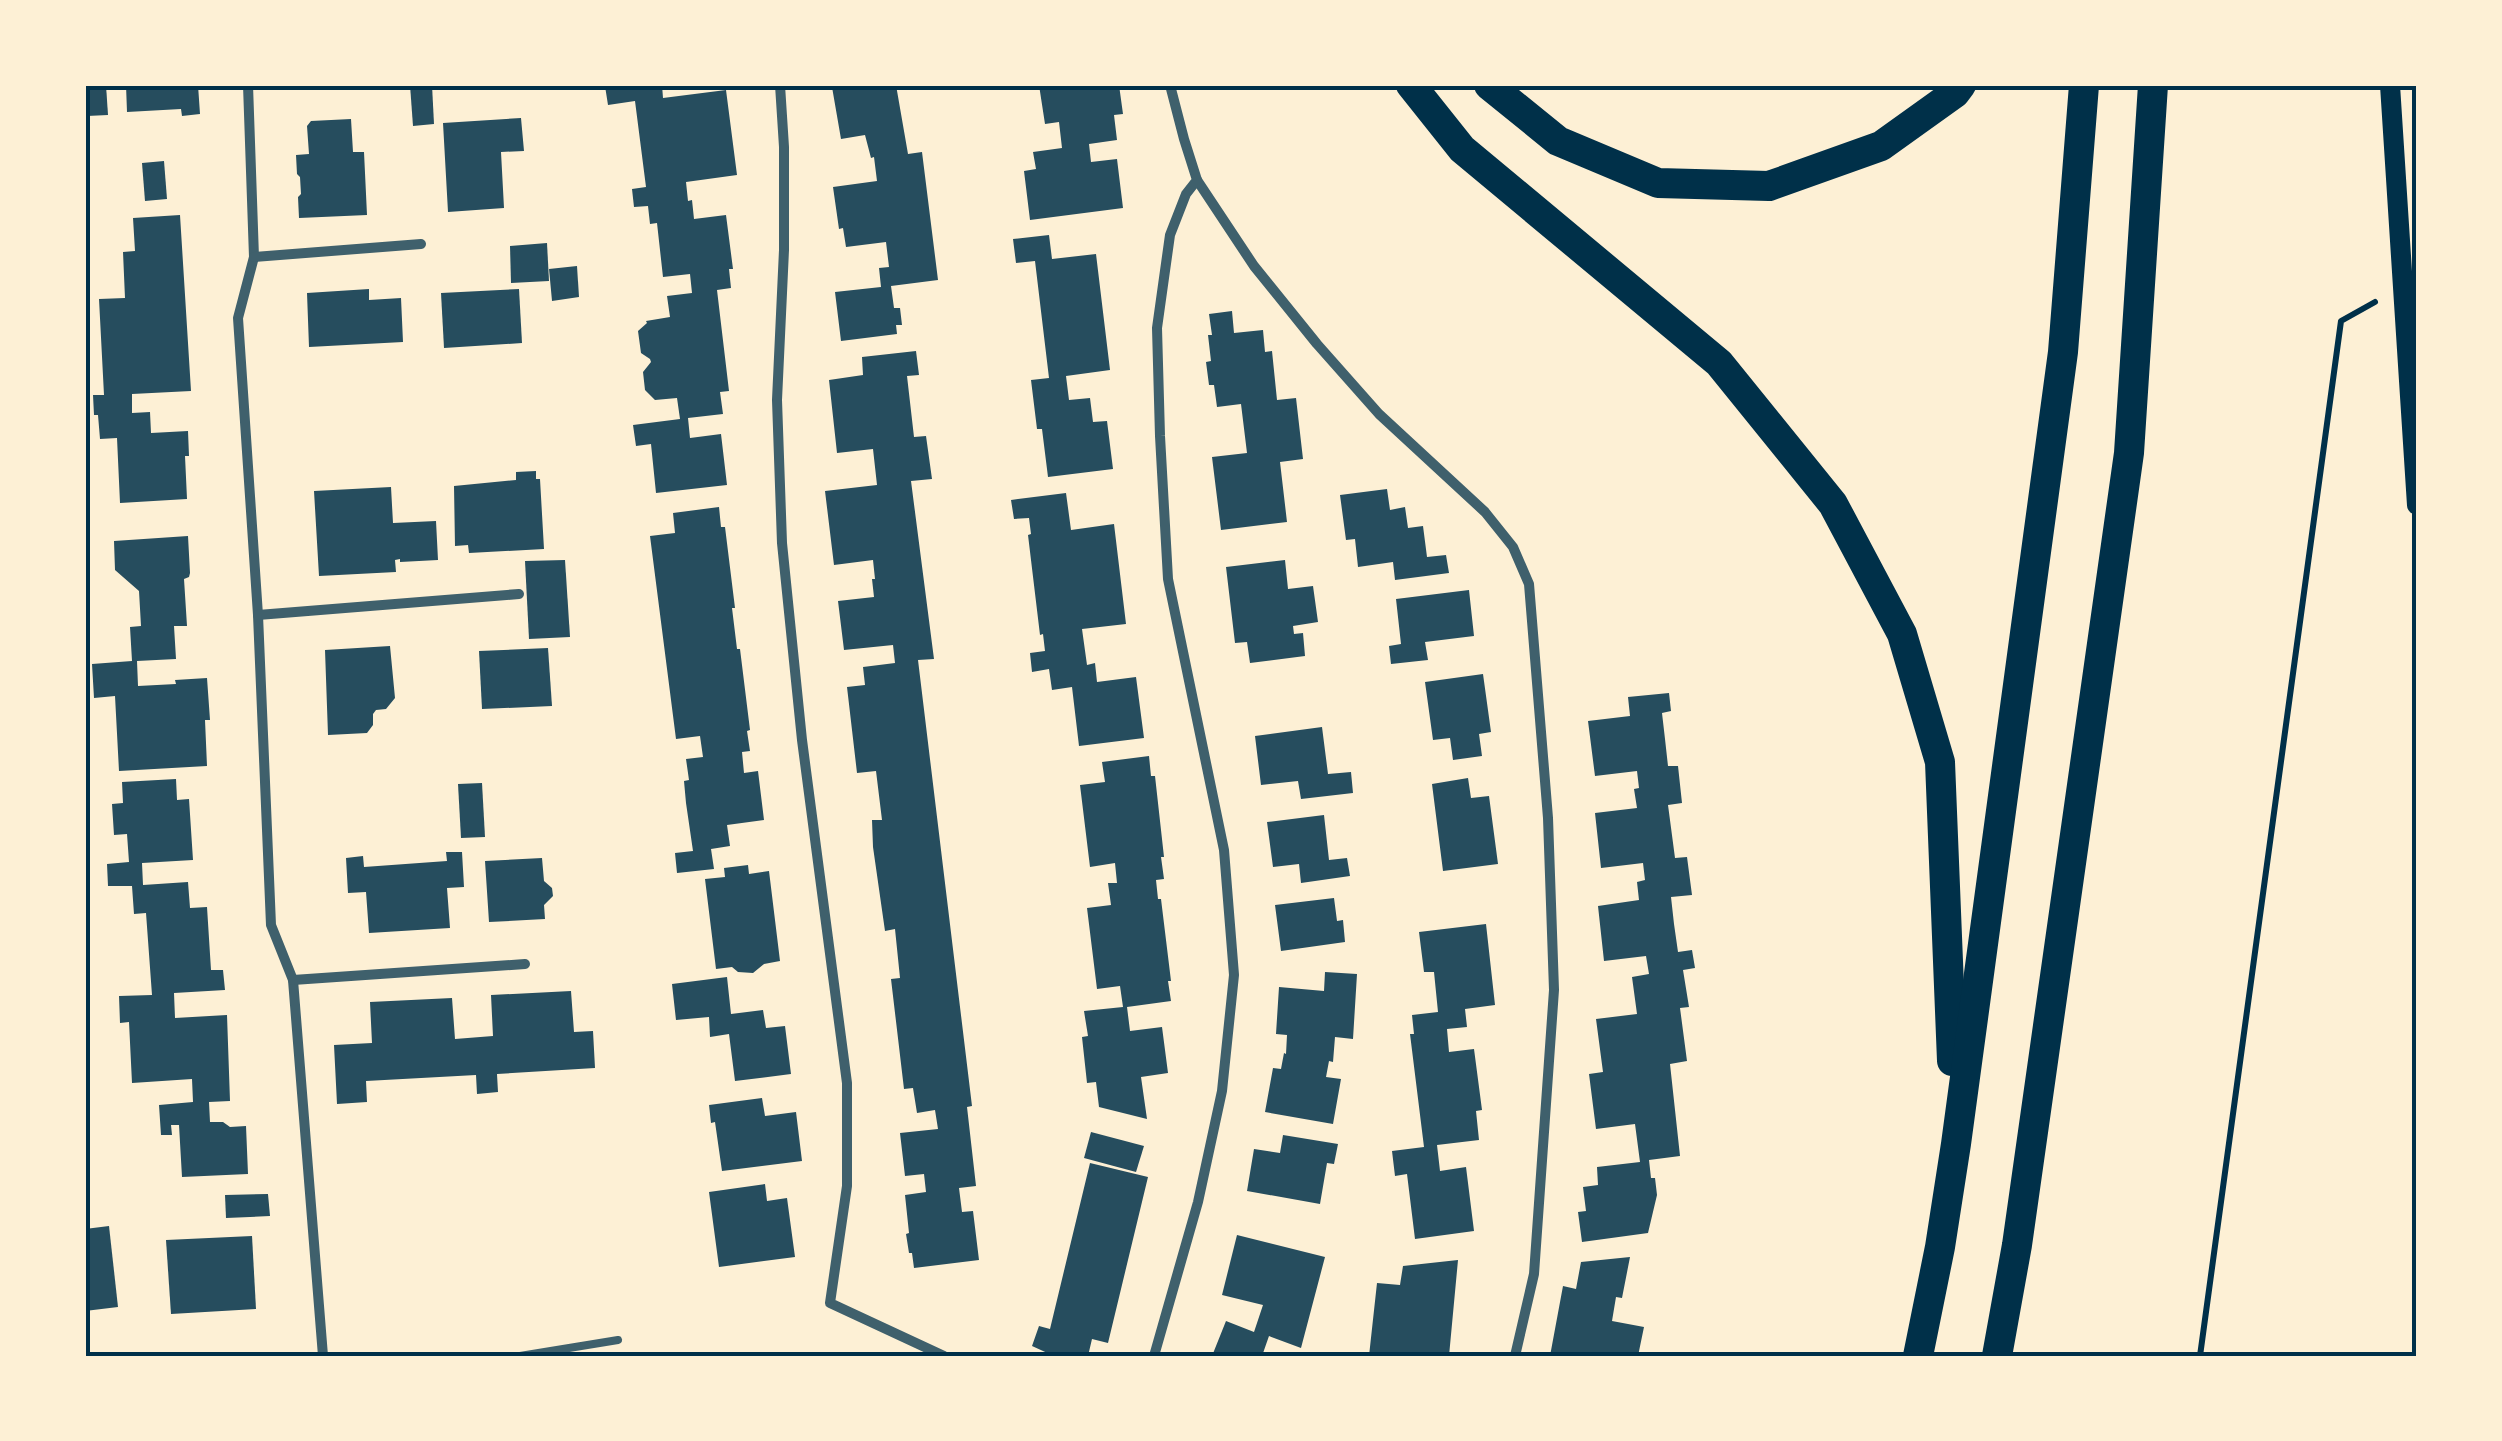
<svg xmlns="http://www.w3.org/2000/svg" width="2502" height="1441" font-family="'PT Sans Narrow',sans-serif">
	<rect width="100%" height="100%" fill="#fdf0d5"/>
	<g fill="#264d5e">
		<polygon points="85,85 106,85 108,115 87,116"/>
		<polygon points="126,85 198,85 200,114 182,116 181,109 127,112"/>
		<polygon points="410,85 432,85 434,124 413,126"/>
		<polygon points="615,85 662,85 663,98 726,90 737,175 686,182 688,201 692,200 694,219 726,215 733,269 729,269 731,288 717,290 729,391 720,392 723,414 688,418 690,438 721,434 727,485 656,493 651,444 636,446 633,425 680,419 677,398 655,400 645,390 643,372 651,362 650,359 641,353 638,331 647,323 646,321 670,317 667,296 692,293 690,274 663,277 657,223 650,224 648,206 634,207 632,189 646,187 635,101 608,105 605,86"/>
		<polygon points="844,85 896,85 908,154 922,152 938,280 891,286 894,308 900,308 902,325 896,325 897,334 841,341 835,292 881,287 879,268 889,267 886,242 846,247 843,228 839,229 833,187 877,181 874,157 871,158 865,135 841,139 832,87"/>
		<polygon points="1039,85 1119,85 1123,114 1114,115 1117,140 1089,144 1091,162 1117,159 1123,208 1030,220 1024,171 1036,169 1033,152 1062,148 1059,122 1045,124"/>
		<polygon points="521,118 524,151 501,152 504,208 448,212 443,123"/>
		<polygon points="351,119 353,152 364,152 367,215 299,218 298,197 301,194 300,177 297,174 296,155 309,154 307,126 311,121"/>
		<polygon points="164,161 167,199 145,201 142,163"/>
		<polygon points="180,215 191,391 132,394 132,413 150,412 151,433 188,431 189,456 185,456 187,499 120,503 117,438 100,439 98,415 94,415 93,395 104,395 99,299 125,298 123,252 135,251 133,218"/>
		<polygon points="1049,235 1052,259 1096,254 1110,370 1066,376 1069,400 1090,398 1093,422 1107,421 1113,469 1048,477 1042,429 1037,429 1031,380 1049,378 1035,261 1016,263 1013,239"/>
		<polygon points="547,243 549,281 511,283 510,246"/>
		<polygon points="577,266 579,297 552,301 549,269"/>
		<polygon points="369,289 369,300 401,298 403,342 309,347 307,293"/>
		<polygon points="519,289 522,343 444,348 441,293"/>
		<polygon points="1232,311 1234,333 1263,330 1265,352 1272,351 1277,400 1296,398 1303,459 1280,462 1287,522 1221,530 1212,457 1247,453 1241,404 1217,407 1214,385 1209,385 1206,362 1211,361 1208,335 1212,335 1209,314"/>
		<polygon points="916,351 919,375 907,376 914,437 926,436 932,479 911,481 934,659 918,660 972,1106 967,1107 976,1186 959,1188 962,1212 973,1211 979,1260 914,1268 912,1253 909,1253 906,1234 909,1233 905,1195 926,1192 924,1174 905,1176 900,1133 938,1129 935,1110 917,1113 913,1088 904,1089 891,979 900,978 895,929 885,931 873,847 872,820 882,820 876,771 857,773 847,687 865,685 863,667 895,663 893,645 844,650 838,601 874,597 872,579 875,579 873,560 834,565 825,491 877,485 873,449 837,453 829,380 863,375 862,357"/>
		<polygon points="536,471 536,479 540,479 544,549 469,553 468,545 455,546 454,486 516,480 516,472"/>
		<polygon points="391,487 393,523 436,521 438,560 400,562 400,559 395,560 396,572 319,576 314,491"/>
		<polygon points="1387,489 1390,510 1405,507 1408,528 1423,526 1427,557 1446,555 1449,573 1395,580 1393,562 1358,567 1355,539 1346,540 1340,495"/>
		<polygon points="1066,493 1071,530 1114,524 1126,624 1082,629 1087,665 1095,663 1097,682 1136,677 1144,738 1079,746 1072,687 1052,690 1049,669 1032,672 1030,653 1045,651 1043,634 1040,635 1028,535 1031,534 1029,518 1014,519 1011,500"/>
		<polygon points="719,507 721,527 725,527 735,608 732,608 737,649 740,649 750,730 747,731 750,751 742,752 744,773 758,771 764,820 727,825 730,846 711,849 714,869 677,873 675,853 693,851 686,803 684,781 689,780 686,759 703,757 700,736 676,739 650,536 675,533 673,513"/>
		<polygon points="188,536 190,573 189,577 184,579 187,626 174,626 176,659 137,661 138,686 176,684 175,680 207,678 210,720 205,720 207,766 119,771 115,696 94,698 92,664 132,661 130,627 141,626 139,591 115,570 114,541"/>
		<polygon points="565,560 570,637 529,639 525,561"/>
		<polygon points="1285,560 1288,589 1313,586 1318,622 1293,626 1294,634 1303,633 1305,656 1250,663 1247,642 1235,643 1226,567"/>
		<polygon points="1469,590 1474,636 1425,642 1428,660 1391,664 1389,646 1401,644 1396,599"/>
		<polygon points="390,646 395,698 386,709 376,710 373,714 373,725 367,733 328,735 325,650"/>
		<polygon points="548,648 552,706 482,709 479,651"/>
		<polygon points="1483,674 1491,732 1479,734 1482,756 1453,760 1450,738 1433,740 1425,682"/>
		<polygon points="1669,693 1671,711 1662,713 1665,739 1668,766 1678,766 1682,803 1668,805 1675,858 1687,857 1692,895 1671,897 1674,924 1678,952 1692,950 1695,968 1683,970 1689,1007 1680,1008 1687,1061 1670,1064 1680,1156 1649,1160 1651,1178 1655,1178 1657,1195 1648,1233 1582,1242 1578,1212 1586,1211 1583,1187 1598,1185 1597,1167 1640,1162 1635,1124 1596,1129 1589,1074 1603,1072 1596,1019 1637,1014 1632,977 1649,974 1646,956 1604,961 1598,906 1639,900 1637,882 1645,880 1643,863 1601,868 1595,813 1637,808 1634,789 1639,788 1637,771 1595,776 1588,721 1630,716 1628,697"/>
		<polygon points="1322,727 1328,774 1351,772 1353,793 1301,799 1298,781 1261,785 1255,736"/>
		<polygon points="1149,756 1151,776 1155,776 1164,857 1161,857 1164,879 1156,880 1158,899 1161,899 1171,981 1168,981 1171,1001 1127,1007 1130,1031 1162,1027 1168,1073 1141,1077 1147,1119 1099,1107 1096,1082 1087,1083 1082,1037 1088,1036 1084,1011 1123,1007 1120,986 1097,989 1087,908 1111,905 1108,883 1117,883 1115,863 1090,867 1080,785 1105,782 1102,762"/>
		<polygon points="1468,778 1471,798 1489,796 1498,864 1443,871 1432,784"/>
		<polygon points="176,779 177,800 189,799 193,860 142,863 143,885 188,882 190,908 207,907 211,970 223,970 225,990 174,993 175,1018 227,1015 230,1101 209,1102 210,1122 223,1122 230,1127 246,1126 248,1174 182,1177 179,1125 171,1125 172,1135 161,1135 159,1105 193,1102 192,1079 132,1083 129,1022 120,1023 119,996 152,995 146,913 134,914 132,886 108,886 107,864 129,862 127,834 114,835 112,804 123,803 122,782"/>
		<polygon points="482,783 485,837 461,838 458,784"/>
		<polygon points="1324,815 1329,860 1347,858 1350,876 1301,883 1299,864 1273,867 1267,822"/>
		<polygon points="446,852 462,852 464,887 447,888 450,928 369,933 366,892 348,893 346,858 363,856 364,867 447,861"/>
		<polygon points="542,858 544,881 552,888 553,896 544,905 545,919 489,922 485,861"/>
		<polygon points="748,865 749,874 769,871 780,961 764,964 753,973 738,972 732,967 716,969 705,879 725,877 724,868"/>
		<polygon points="1334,898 1337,921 1343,920 1345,942 1281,951 1275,905"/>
		<polygon points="1486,924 1495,1005 1465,1009 1467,1027 1447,1029 1449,1052 1474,1049 1482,1110 1476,1111 1479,1140 1437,1145 1440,1171 1466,1167 1474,1231 1415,1239 1407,1174 1395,1176 1392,1151 1424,1147 1410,1034 1414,1034 1412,1015 1438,1012 1434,972 1424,972 1419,932"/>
		<polygon points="1325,972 1357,974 1353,1039 1335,1037 1333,1062 1329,1061 1326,1077 1341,1079 1333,1124 1265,1112 1273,1068 1281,1069 1284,1053 1286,1054 1287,1035 1276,1034 1279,987 1324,991"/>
		<polygon points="727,977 731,1014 763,1010 766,1028 785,1026 791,1074 735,1081 729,1034 710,1037 709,1017 676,1020 672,984"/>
		<polygon points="571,991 574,1032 593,1031 595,1068 497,1074 498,1092 477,1094 476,1075 366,1081 367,1102 337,1104 334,1045 372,1043 370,1002 452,998 455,1039 493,1036 491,995"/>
		<polygon points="762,1098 765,1116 796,1112 802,1161 722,1171 715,1122 711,1123 709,1105"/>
		<polygon points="1091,1132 1144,1146 1136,1172 1084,1158"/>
		<polygon points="1283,1135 1338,1144 1334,1164 1327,1163 1320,1204 1247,1191 1254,1149 1280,1153"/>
		<polygon points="1090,1163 1148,1177 1108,1343 1092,1339 1088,1356 1054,1356 1032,1346 1039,1326 1050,1329"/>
		<polygon points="765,1184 767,1201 787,1198 795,1257 719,1267 709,1192"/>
		<polygon points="268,1194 270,1216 226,1218 225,1195"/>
		<polygon points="109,1226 118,1307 85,1311 85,1229"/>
		<polygon points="1237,1235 1325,1257 1301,1348 1269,1336 1262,1356 1212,1356 1226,1321 1254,1332 1263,1305 1222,1295"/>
		<polygon points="252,1236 256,1309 171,1314 166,1240"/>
		<polygon points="1630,1257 1622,1298 1616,1297 1612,1321 1644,1327 1638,1356 1550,1356 1563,1286 1576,1289 1581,1262"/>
		<polygon points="1458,1260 1449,1356 1369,1356 1377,1283 1400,1285 1403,1266"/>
	</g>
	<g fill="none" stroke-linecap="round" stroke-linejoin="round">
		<polyline stroke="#003049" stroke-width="6" points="2200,1356 2341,321 2375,302"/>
		<polyline stroke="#3f606c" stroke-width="8" points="520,1356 618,1340"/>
		<g stroke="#3f606c" stroke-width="10">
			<polyline points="248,85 254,257 238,318 258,615 271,925 293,980 323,1356"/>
			<polyline points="780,85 784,147 784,250 777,400 782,543 802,740 847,1083 847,1186 830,1303 944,1356"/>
			<polyline points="1197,180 1254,266 1317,344 1379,414 1485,512 1513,547 1529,584 1548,818 1554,990 1534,1274 1515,1356"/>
			<polyline points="254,257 421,244"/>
			<polyline points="258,615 519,594"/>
			<polyline points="293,980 525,964"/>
			<polyline points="1154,1356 1198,1202 1222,1091 1234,975 1224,850 1168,579 1160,436 1157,328 1170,235 1186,194 1197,180 1184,139 1170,85"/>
		</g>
		<polyline stroke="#003049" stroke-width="20" points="2390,85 2417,505"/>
		<g stroke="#003049" stroke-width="30">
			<polyline points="1411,85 1462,149 1719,363 1833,504 1902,634 1940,762 1952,1061"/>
			<polyline points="1489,85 1558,141 1658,183 1769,186 1881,146 1955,93 1961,85"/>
			<polyline points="1918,1356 1940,1247 1956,1144 2063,352 2084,85"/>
			<polyline points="1997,1356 2017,1245 2129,453 2153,85"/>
		</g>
	</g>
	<rect width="2502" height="1441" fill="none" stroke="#fdf0d5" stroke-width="175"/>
	<rect x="88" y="88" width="2326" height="1266" fill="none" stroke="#003049" stroke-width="4"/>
</svg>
